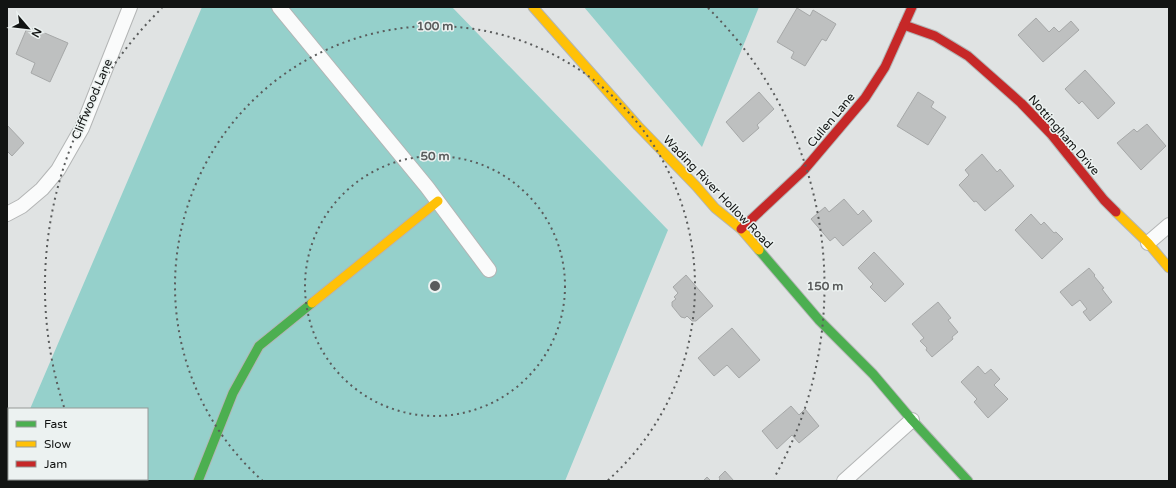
<svg xmlns="http://www.w3.org/2000/svg" width="1176" height="488" font-family="'Varela Round',sans-serif">
	<rect width="100%" height="100%" fill="#e0e3e3"/>
	<g fill="#95d0cb">
		<polygon points="202,7 452,7 668,230 565,481 7,481 7,462 9,457 9,479 147,479 147,409 30,409"/>
		<polygon points="584,7 759,7 702,147"/>
	</g>
	<g fill="#bec0c0" stroke="#a6a8a8">
		<polygon points="797,8 810,16 813,10 836,24 826,41 822,39 805,66 791,58 794,52 777,42"/>
		<polygon points="1036,18 1049,32 1054,27 1059,32 1071,21 1079,30 1043,62 1018,35"/>
		<polygon points="27,28 32,31 33,28 68,43 50,82 31,73 35,63 16,54"/>
		<polygon points="1085,70 1115,103 1098,119 1082,101 1079,104 1065,89"/>
		<polygon points="759,92 774,109 757,125 759,128 743,142 726,122"/>
		<polygon points="918,92 934,102 931,107 946,117 928,145 897,126"/>
		<polygon points="1147,124 1166,146 1141,170 1117,143 1134,129 1137,132"/>
		<polygon points="7,125 24,143 12,156 8,152 7,153"/>
		<polygon points="982,154 997,172 1000,169 1014,186 985,211 976,201 974,202 959,185 969,175 965,170"/>
		<polygon points="844,199 858,215 863,210 872,221 843,246 835,237 830,241 811,219 825,207 829,212"/>
		<polygon points="1031,214 1041,225 1044,222 1054,233 1056,232 1063,239 1042,259 1015,230"/>
		<polygon points="874,252 904,284 885,302 870,287 873,284 858,268"/>
		<polygon points="1089,268 1095,275 1094,276 1104,288 1102,289 1112,302 1090,321 1083,312 1087,309 1080,300 1072,306 1060,292"/>
		<polygon points="686,275 713,306 696,321 692,321 687,316 685,318 681,317 672,306 672,302 676,299 674,297 678,293 673,287"/>
		<polygon points="938,302 951,318 948,320 958,332 952,337 953,339 932,357 926,350 927,348 920,341 924,338 912,324"/>
		<polygon points="732,328 760,360 739,378 727,365 714,376 698,358"/>
		<polygon points="978,366 985,374 991,369 1000,379 994,385 1008,399 988,418 974,402 977,399 961,382"/>
		<polygon points="791,406 799,415 805,409 819,426 799,443 792,435 777,449 762,431"/>
		<polygon points="725,471 734,481 718,481 720,479 719,477"/>
		<polygon points="707,477 711,481 703,481"/>
	</g>
	<g fill="none" stroke-linecap="round" stroke-linejoin="round">
		<g stroke="#b3b5b5" stroke-width="16">
			<g id="street">
				<polyline points="279,7 427,187 489,270"/>
				<polyline points="7,214 22,206 42,189 58,170 82,128 130,7"/>
				<polyline points="1148,243 1169,225"/>
				<polyline points="844,481 912,420"/>
			</g>
		</g>
		<g stroke="#b3b5b5" stroke-width="11">
			<g id="fast">
				<polyline points="759,250 819,320 873,374 912,420 968,481"/>
				<polyline points="198,481 233,393 259,346 312,303"/>
			</g>
		</g>
		<g stroke="#b3b5b5" stroke-width="11">
			<g id="slow">
				<polyline points="533,7 638,126 696,186 715,208 741,229 759,250"/>
				<polyline points="1116,212 1148,243 1169,268"/>
				<polyline points="312,303 438,201"/>
			</g>
		</g>
		<g stroke="#b3b5b5" stroke-width="11">
			<g id="jam">
				<polyline points="904,25 935,36 968,56 1021,103 1051,134 1104,200 1116,212"/>
				<polyline points="741,229 804,170 865,98 885,67 912,7"/>
			</g>
		</g>
		<use href="#street" stroke="#fafbfb" stroke-width="14"/>
		<use href="#fast" stroke="#4caf50" stroke-width="9"/>
		<use href="#slow" stroke="#ffc107" stroke-width="9"/>
		<use href="#jam" stroke="#c62828" stroke-width="9"/>
	</g>
	<g fill="none" stroke="#5a5c5c" stroke-width="2" stroke-dasharray="2 4">
		<circle cx="435" cy="286" r="130"/>
		<path d="M263 481A260 260 0 1 1 607 481"/>
		<path d="M64 407A390 390 0 0 1 162 8M708 8A390 390 0 0 1 774 478"/>
	</g>
	<g text-anchor="middle" stroke-width="3" stroke-linejoin="round" paint-order="stroke">
		<g font-size="12" fill="#121413" stroke="#ecf2f1">
			<text transform="translate(92 99) rotate(-67)" y="4">Cliffwood Lane</text>
			<text transform="translate(831 120) rotate(-50)" y="4">Cullen Lane</text>
			<text transform="translate(1064 135) rotate(49)" y="4">Nottingham Drive</text>
			<text transform="translate(718 192) rotate(46)" y="4">Wading River Hollow Road</text>
		</g>
	</g>
	<circle cx="435" cy="286" r="6" fill="#5a5c5c" stroke="#ecf2f1" stroke-width="2"/>
	<g font-size="12" text-anchor="middle" font-weight="bold" fill="#5a5c5c" stroke="#ecf2f1" stroke-width="3" stroke-linejoin="round" paint-order="stroke">
		<text x="435" y="30">100 m</text>
		<text x="435" y="160">50 m</text>
		<text x="825" y="290">150 m</text>
	</g>
	<rect width="1176" height="488" fill="none" stroke="#121413" stroke-width="16"/>
	<rect x="8" y="408" width="140" height="72" fill="#ecf2f1" stroke="#959998"/>
	<rect x="16" y="421" width="20" height="6" fill="#4caf50" stroke="#959998"/>
	<text x="44" y="428" font-size="12" fill="#121413">Fast</text>
	<rect x="16" y="441" width="20" height="6" fill="#ffc107" stroke="#959998"/>
	<text x="44" y="448" font-size="12" fill="#121413">Slow</text>
	<rect x="16" y="461" width="20" height="6" fill="#c62828" stroke="#959998"/>
	<text x="44" y="468" font-size="12" fill="#121413">Jam</text>
	<g transform="translate(28 28) rotate(118)" stroke="#ecf2f1" stroke-width="3" paint-order="stroke">
	<path d="M0-3L7 15L0 10L-7 15Z" fill="#121413"/>
	<text y="-6" font-size="11" font-weight="bold" text-anchor="middle" fill="#121413">N</text>
	</g>
</svg>
